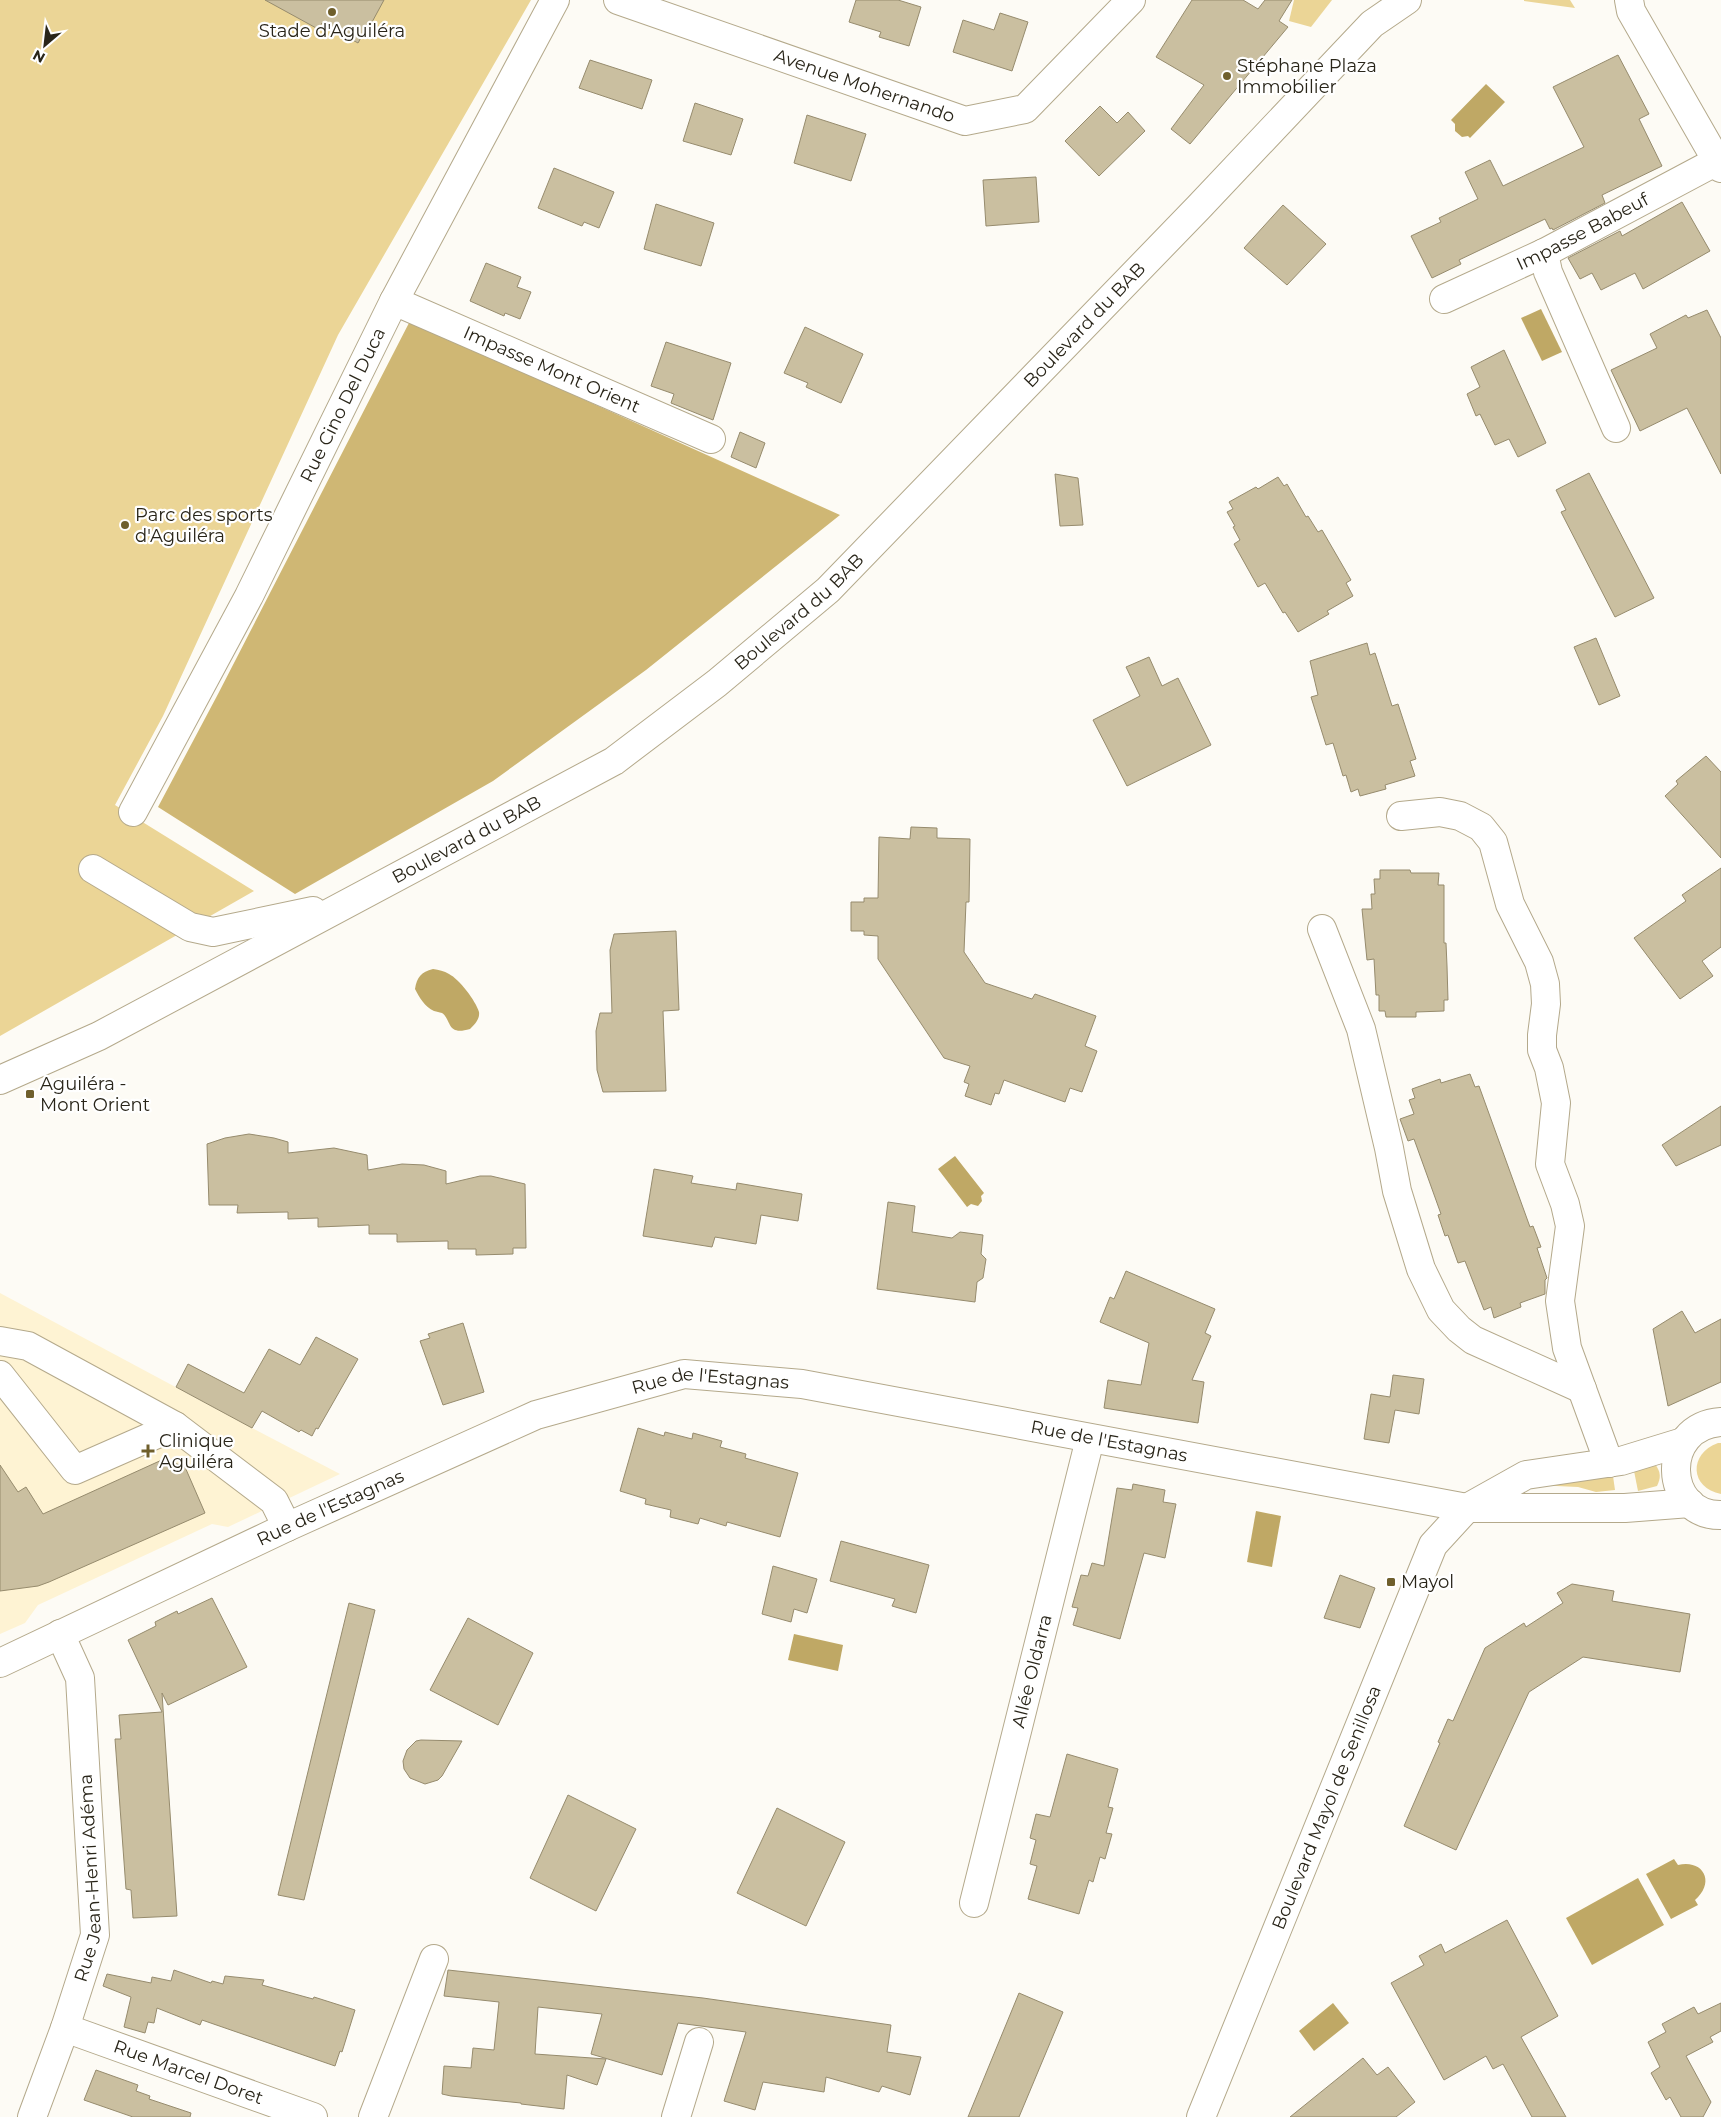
<svg xmlns="http://www.w3.org/2000/svg" width="1721" height="2117" font-family="Montserrat,sans-serif">
	<rect width="100%" height="100%" fill="#fdfbf5"/>
	<polygon fill="#fef3d3" points="0,1293 252,1428 340,1474 228,1527 212,1524 38,1605 25,1623 0,1634"/>
	<g fill="#ebd596">
		<polygon points="0,0 531,0 338,335 163,716 115,805 254,891 0,1036"/>
		<polygon points="1294,0 1332,0 1311,27 1289,21"/>
		<polygon points="1524,0 1570,0 1575,8 1524,1"/>
		<path d="M 1718,1443 L 1721,1443 L 1721,1494 C 1690,1488 1688,1454 1718,1443 Z"/>
		<path d="M 1655,1464 C 1661,1472 1661,1478 1657,1486 L 1638,1491 L 1633,1466 Z"/>
		<polygon points="1612,1469 1615,1490 1596,1492 1578,1487 1535,1485"/>
	</g>
	<polygon fill="#cfb774" points="410,321 840,515 646,670 493,781 295,894 158,807 218,694"/>
	<g fill="#bfa865">
		<polygon points="1486,84 1505,102 1470,138 1468,136 1462,137 1455,131 1455,124 1451,120"/>
		<polygon points="1541,309 1562,352 1542,361 1521,318"/>
		<path d="M 433,969 C 439,970 444,971 449,974 C 459,979 476,1001 479,1012 C 480,1019 475,1024 470,1029 C 446,1036 452,1020 442,1013 C 439,1012 437,1012 434,1011 C 425,1007 419,997 415,989 C 417,977 421,972 433,969 Z"/>
		<polygon points="955,1156 984,1193 981,1196 982,1201 978,1206 971,1204 967,1207 938,1169"/>
		<polygon points="1256,1511 1281,1516 1272,1567 1247,1562"/>
		<polygon points="794,1634 843,1645 838,1671 788,1660"/>
		<path d="M 1674,1859 L 1678,1865 C 1703,1859 1716,1882 1695,1900 L 1698,1905 L 1671,1919 L 1646,1874 Z"/>
		<polygon points="1638,1878 1664,1925 1592,1965 1566,1918"/>
		<polygon points="1333,2003 1349,2023 1314,2051 1299,2031"/>
	</g>
	<g fill="#cabfa0" stroke="#968b6d">
		<polygon points="265,0 384,0 365,35 363,34 358,43 322,23 318,29"/>
		<polygon points="856,0 898,0 921,7 909,46 879,37 881,32 849,22"/>
		<polygon points="1192,0 1243,0 1258,9 1265,0 1292,0 1279,21 1288,27 1190,144 1171,129 1204,85 1156,57"/>
		<polygon points="1000,13 1028,22 1012,71 953,52 963,20 994,30"/>
		<polygon points="1618,55 1649,114 1639,119 1662,166 1602,195 1605,203 1553,230 1552,228 1550,229 1545,219 1459,260 1461,264 1432,278 1411,236 1441,222 1439,218 1478,199 1465,172 1490,160 1503,186 1584,147 1553,87"/>
		<polygon points="590,60 652,80 642,109 579,88"/>
		<polygon points="695,103 743,119 731,155 683,141"/>
		<polygon points="1100,106 1117,123 1128,112 1145,131 1099,176 1065,141"/>
		<polygon points="807,115 866,134 851,181 794,163"/>
		<polygon points="554,168 614,192 599,228 584,222 582,226 538,208"/>
		<polygon points="1036,177 1039,222 986,226 983,180"/>
		<polygon points="1682,202 1710,251 1643,289 1635,273 1601,290 1592,273 1580,279 1568,258 1620,231 1622,236"/>
		<polygon points="656,204 714,223 701,266 644,249"/>
		<polygon points="1283,205 1326,244 1287,285 1244,248"/>
		<polygon points="486,263 521,277 517,287 531,292 520,319 505,313 504,316 470,301"/>
		<polygon points="1707,310 1721,338 1721,474 1687,408 1640,431 1611,370 1657,348 1650,334 1686,315 1688,318"/>
		<polygon points="805,327 863,354 841,403 806,387 808,383 784,373"/>
		<polygon points="666,342 731,363 713,420 671,403 674,394 651,386"/>
		<polygon points="1504,350 1546,443 1518,457 1509,439 1495,445 1480,414 1476,416 1467,394 1480,387 1471,367"/>
		<polygon points="740,432 765,443 756,468 731,457"/>
		<polygon points="1589,473 1654,598 1615,617 1561,512 1566,510 1556,490"/>
		<polygon points="1055,474 1078,478 1083,525 1060,526"/>
		<polygon points="1278,477 1284,486 1287,484 1306,517 1308,516 1318,532 1322,530 1351,580 1346,583 1353,596 1327,611 1329,614 1298,632 1285,612 1283,613 1265,583 1258,587 1234,544 1240,540 1233,527 1235,526 1227,512 1233,509 1229,502 1256,487 1258,489"/>
		<polygon points="1596,638 1620,696 1599,705 1574,647"/>
		<polygon points="1367,643 1370,655 1375,653 1392,706 1398,704 1416,759 1410,761 1415,776 1385,785 1386,789 1360,796 1358,789 1351,792 1346,775 1343,776 1333,743 1326,745 1311,697 1318,695 1310,661"/>
		<polygon points="1149,657 1162,686 1178,678 1211,745 1127,786 1093,720 1140,696 1126,667"/>
		<polygon points="1706,756 1721,772 1721,858 1665,796 1678,784 1676,781"/>
		<polygon points="911,827 937,828 937,838 970,839 969,902 966,902 964,952 985,983 1032,999 1035,994 1096,1016 1085,1046 1097,1051 1082,1092 1070,1088 1065,1102 1004,1080 999,1094 995,1093 991,1105 965,1096 969,1084 964,1082 970,1066 944,1058 878,959 878,936 864,935 864,931 851,931 851,902 864,902 864,898 878,898 879,837 910,839"/>
		<polygon points="1721,868 1721,947 1702,961 1713,976 1680,999 1634,938 1686,901 1682,895"/>
		<polygon points="1380,870 1410,870 1411,873 1439,873 1438,885 1444,885 1444,943 1446,943 1447,966 1448,1000 1444,1000 1444,1011 1416,1012 1416,1017 1386,1017 1385,1011 1379,1011 1379,995 1376,995 1374,959 1367,960 1362,909 1372,909 1371,894 1375,894 1374,879 1380,879"/>
		<polygon points="676,931 679,1010 663,1011 666,1091 603,1092 597,1070 596,1031 600,1013 612,1013 610,950 614,934"/>
		<polygon points="1470,1074 1475,1087 1479,1086 1530,1227 1533,1226 1541,1247 1537,1248 1547,1278 1545,1280 1545,1294 1520,1303 1521,1307 1494,1318 1491,1307 1484,1310 1465,1261 1458,1263 1448,1235 1445,1236 1438,1215 1441,1214 1414,1139 1408,1141 1400,1119 1414,1114 1409,1100 1415,1098 1412,1089 1440,1079 1441,1083"/>
		<polygon points="1721,1106 1721,1145 1676,1166 1662,1145"/>
		<polygon points="249,1134 274,1138 288,1142 288,1153 334,1148 367,1155 368,1170 402,1164 424,1165 446,1171 446,1184 480,1176 491,1176 525,1184 526,1248 513,1248 513,1254 476,1255 476,1249 448,1249 448,1241 397,1242 397,1234 369,1234 369,1225 318,1227 318,1218 288,1219 288,1212 237,1213 238,1205 209,1205 207,1144 225,1138"/>
		<polygon points="654,1169 693,1176 691,1183 736,1190 737,1183 802,1194 798,1221 761,1215 756,1244 715,1237 712,1247 643,1236"/>
		<polygon points="888,1202 915,1206 912,1232 952,1238 960,1232 983,1235 981,1254 986,1259 983,1278 977,1282 975,1302 877,1289"/>
		<polygon points="1126,1271 1215,1309 1205,1333 1211,1336 1192,1380 1204,1382 1198,1423 1104,1408 1108,1380 1141,1385 1149,1343 1100,1322 1110,1297 1114,1299"/>
		<polygon points="1682,1311 1695,1333 1721,1319 1721,1382 1668,1406 1653,1329"/>
		<polygon points="463,1323 484,1392 443,1405 420,1341 430,1338 428,1334"/>
		<polygon points="316,1337 358,1359 318,1429 316,1428 312,1436 301,1430 299,1432 262,1411 252,1428 176,1387 188,1364 244,1393 269,1349 300,1365"/>
		<polygon points="1393,1375 1424,1379 1419,1414 1395,1410 1389,1443 1364,1439 1371,1394 1390,1397"/>
		<polygon points="638,1428 664,1436 665,1432 692,1439 693,1433 722,1441 720,1447 746,1454 745,1458 798,1473 780,1537 727,1522 726,1526 700,1518 698,1524 670,1517 671,1510 645,1504 646,1499 620,1491"/>
		<polygon points="164,1459 185,1467 205,1513 49,1582 38,1586 0,1591 0,1465 18,1492 26,1487 43,1514"/>
		<polygon points="1133,1484 1165,1490 1163,1502 1176,1504 1165,1558 1144,1553 1120,1639 1073,1625 1078,1608 1072,1607 1081,1575 1088,1576 1092,1563 1104,1566 1117,1488 1132,1490"/>
		<polygon points="841,1541 929,1565 916,1613 892,1606 895,1599 830,1581"/>
		<polygon points="773,1566 817,1579 807,1613 794,1609 791,1622 762,1614"/>
		<polygon points="1340,1575 1375,1588 1360,1628 1324,1618"/>
		<polygon points="1572,1584 1614,1591 1612,1601 1690,1614 1680,1672 1583,1657 1529,1692 1456,1850 1404,1826 1440,1743 1438,1742 1448,1719 1453,1721 1485,1648 1524,1623 1526,1627 1563,1603 1557,1593"/>
		<polygon points="212,1598 247,1667 168,1705 162,1693 177,1916 133,1918 131,1890 126,1889 115,1739 121,1739 119,1715 162,1712 128,1640 156,1626 155,1622 177,1611 178,1614"/>
		<polygon points="349,1603 375,1610 304,1900 278,1895"/>
		<polygon points="468,1618 533,1653 498,1725 430,1690"/>
		<polygon points="421,1740 462,1741 442,1776 438,1780 425,1784 410,1778 404,1769 403,1761 407,1750 416,1741"/>
		<polygon points="1067,1754 1118,1769 1108,1807 1113,1808 1106,1833 1112,1834 1105,1859 1100,1857 1093,1882 1089,1880 1079,1914 1028,1899 1037,1866 1030,1864 1036,1840 1030,1838 1036,1814 1050,1817"/>
		<polygon points="568,1795 636,1829 596,1911 530,1878"/>
		<polygon points="777,1808 845,1842 806,1926 737,1893"/>
		<polygon points="1507,1920 1558,2016 1521,2037 1566,2117 1532,2117 1503,2064 1493,2069 1486,2056 1444,2080 1391,1983 1424,1965 1419,1956 1441,1944 1445,1953"/>
		<polygon points="174,1970 211,1983 212,1981 223,1984 225,1976 264,1980 262,1985 313,1999 314,1997 355,2010 342,2052 340,2051 335,2066 202,2020 200,2025 157,2008 154,2023 148,2022 145,2033 124,2027 131,1997 103,1986 107,1974 151,1983 152,1977 171,1981"/>
		<polygon points="448,1970 703,1998 891,2025 887,2052 921,2057 910,2095 882,2086 879,2092 826,2077 824,2092 763,2082 755,2110 724,2101 746,2032 678,2023 662,2075 591,2054 602,2014 538,2007 535,2054 606,2059 597,2085 567,2075 564,2109 521,2104 521,2103 451,2096 442,2094 444,2066 471,2068 473,2048 494,2050 499,2002 444,1996"/>
		<polygon points="1019,1993 1063,2012 1019,2117 968,2117"/>
		<polygon points="1721,2003 1721,2031 1710,2037 1713,2042 1686,2056 1711,2102 1703,2117 1681,2117 1670,2097 1666,2100 1651,2073 1660,2067 1648,2042 1666,2032 1662,2024 1694,2007 1698,2014"/>
		<polygon points="1363,2058 1377,2075 1388,2067 1415,2102 1396,2117 1290,2117"/>
		<polygon points="96,2070 138,2085 136,2091 150,2096 149,2099 191,2113 190,2117 133,2117 84,2100"/>
	</g>
	<g fill="none" stroke-linecap="round" stroke-linejoin="round">
		<g stroke="#b4a98b" stroke-width="30">
			<g id="minor">
				<path id="s1" d="M 618,0 L 965,121 L 1025,109 L 1131,0"/>
				<polyline points="1544,253 1548,272 1616,428"/>
				<path id="s2" d="M 1444,299 L 1544,253 L 1717,161"/>
				<path id="s3" d="M 394,301 L 711,439"/>
				<path id="s4" d="M 133,812 L 249,596 L 394,301 L 555,0"/>
				<polyline points="1401,816 1440,812 1460,816 1481,827 1493,842 1510,904 1539,962 1545,984 1546,1004 1542,1035 1542,1050 1549,1068 1556,1103 1550,1164 1565,1204 1570,1226 1560,1301 1567,1348 1609,1463"/>
				<polyline points="1322,929 1361,1029 1389,1148 1397,1191 1421,1269 1441,1310 1459,1329 1473,1340 1582,1389"/>
				<polyline points="0,1341 28,1346 175,1426 274,1501 287,1527"/>
				<polyline points="0,1375 75,1470 175,1426"/>
				<path d="M 1721,1422 C 1659,1426 1663,1516 1721,1515"/>
				<path id="s5" d="M 0,1663 L 287,1527 L 536,1415 L 684,1374 L 802,1384 L 1467,1508 L 1625,1508 L 1690,1503"/>
				<path id="s6" d="M 974,1903 L 1090,1439"/>
				<path id="s7" d="M 65,2028 L 313,2117"/>
				<path id="s8" d="M 32,2117 L 65,2028 L 95,1935 L 80,1678 L 60,1634"/>
				<polyline points="373,2117 434,1959"/>
				<polyline points="676,2117 699,2042"/>
				<path id="s9" d="M 1201,2117 L 1433,1545 L 1467,1508 L 1526,1475 L 1621,1461 L 1683,1442"/>
			</g>
		</g>
		<g stroke="#b4a98b" stroke-width="30">
			<g id="major">
				<polyline points="1629,0 1631,11 1721,168"/>
				<polyline points="93,869 190,927 213,932 313,911"/>
				<path id="s10" d="M 0,1080 L 99,1036 L 614,761 L 717,683 L 828,590 L 1198,208 L 1372,24 L 1407,0"/>
			</g>
		</g>
		<use href="#minor" stroke="#fff" stroke-width="28"/>
		<use href="#major" stroke="#fff" stroke-width="28"/>
	</g>
	<g fill="#6f5f2c" stroke="#fff" stroke-width="2">
		<circle cx="332" cy="12" r="5"/>
		<circle cx="1227" cy="76" r="5"/>
		<circle cx="125" cy="525" r="5"/>
		<rect x="25" y="1089" width="10" height="10" rx="2.5"/>
		<path d="M145.5 1443.5h5v5h5v5h-5v5h-5v-5h-5v-5h5z"/>
		<rect x="1386" y="1577" width="10" height="10" rx="2.5"/>
	</g>
	<g text-anchor="middle" stroke-width="4.5" stroke-linejoin="round" paint-order="stroke">
		<g font-size="18" fill="#292519" stroke="#fff" text-anchor="start">
			<text x="332" y="37" text-anchor="middle">Stade d'Aguiléra</text>
			<text x="1237" y="72">Stéphane Plaza<tspan x="1237" dy="21">Immobilier</tspan></text>
			<text x="135" y="521">Parc des sports<tspan x="135" dy="21">d'Aguiléra</tspan></text>
			<text x="40" y="1090">Aguiléra -<tspan x="40" dy="21">Mont Orient</tspan></text>
			<text x="159" y="1447">Clinique<tspan x="159" dy="21">Aguiléra</tspan></text>
			<text x="1401" y="1588">Mayol</text>
		</g>
		<g font-size="18" fill="#292519" stroke="#fff">
			<text dy="6" stroke="none"><textPath href="#s1" startOffset="261">Avenue Mohernando</textPath></text>
			<text dy="6" stroke="none"><textPath href="#s2" startOffset="154">Impasse Babeuf</textPath></text>
			<text dy="6" stroke="none"><textPath href="#s10" startOffset="1335">Boulevard du BAB</textPath></text>
			<text dy="6" stroke="none"><textPath href="#s3" startOffset="172">Impasse Mont Orient</textPath></text>
			<text dy="6" stroke="none"><textPath href="#s4" startOffset="458">Rue Cino Del Duca</textPath></text>
			<text dy="6" stroke="none"><textPath href="#s10" startOffset="930">Boulevard du BAB</textPath></text>
			<text dy="6" stroke="none"><textPath href="#s10" startOffset="525">Boulevard du BAB</textPath></text>
			<text dy="6" stroke="none"><textPath href="#s5" startOffset="770">Rue de l'Estagnas</textPath></text>
			<text dy="6" stroke="none"><textPath href="#s5" startOffset="1175">Rue de l'Estagnas</textPath></text>
			<text dy="6" stroke="none"><textPath href="#s5" startOffset="365">Rue de l'Estagnas</textPath></text>
			<text dy="6" stroke="none"><textPath href="#s6" startOffset="239">Allée Oldarra</textPath></text>
			<text dy="6" stroke="none"><textPath href="#s9" startOffset="334">Boulevard Mayol de Senillosa</textPath></text>
			<text dy="6" stroke="none"><textPath href="#s8" startOffset="249">Rue Jean-Henri Adéma</textPath></text>
			<text dy="6" stroke="none"><textPath href="#s7" startOffset="131">Rue Marcel Doret</textPath></text>
		</g>
	</g>
	<g transform="translate(45 45) rotate(208)" stroke="#ffffff" stroke-width="4" paint-order="stroke">
	<path d="M0-4L9 19L0 12L-9 19Z" fill="#292519"/>
	<text y="-8" font-size="14" font-weight="bold" text-anchor="middle" fill="#292519">N</text>
	</g>
</svg>
